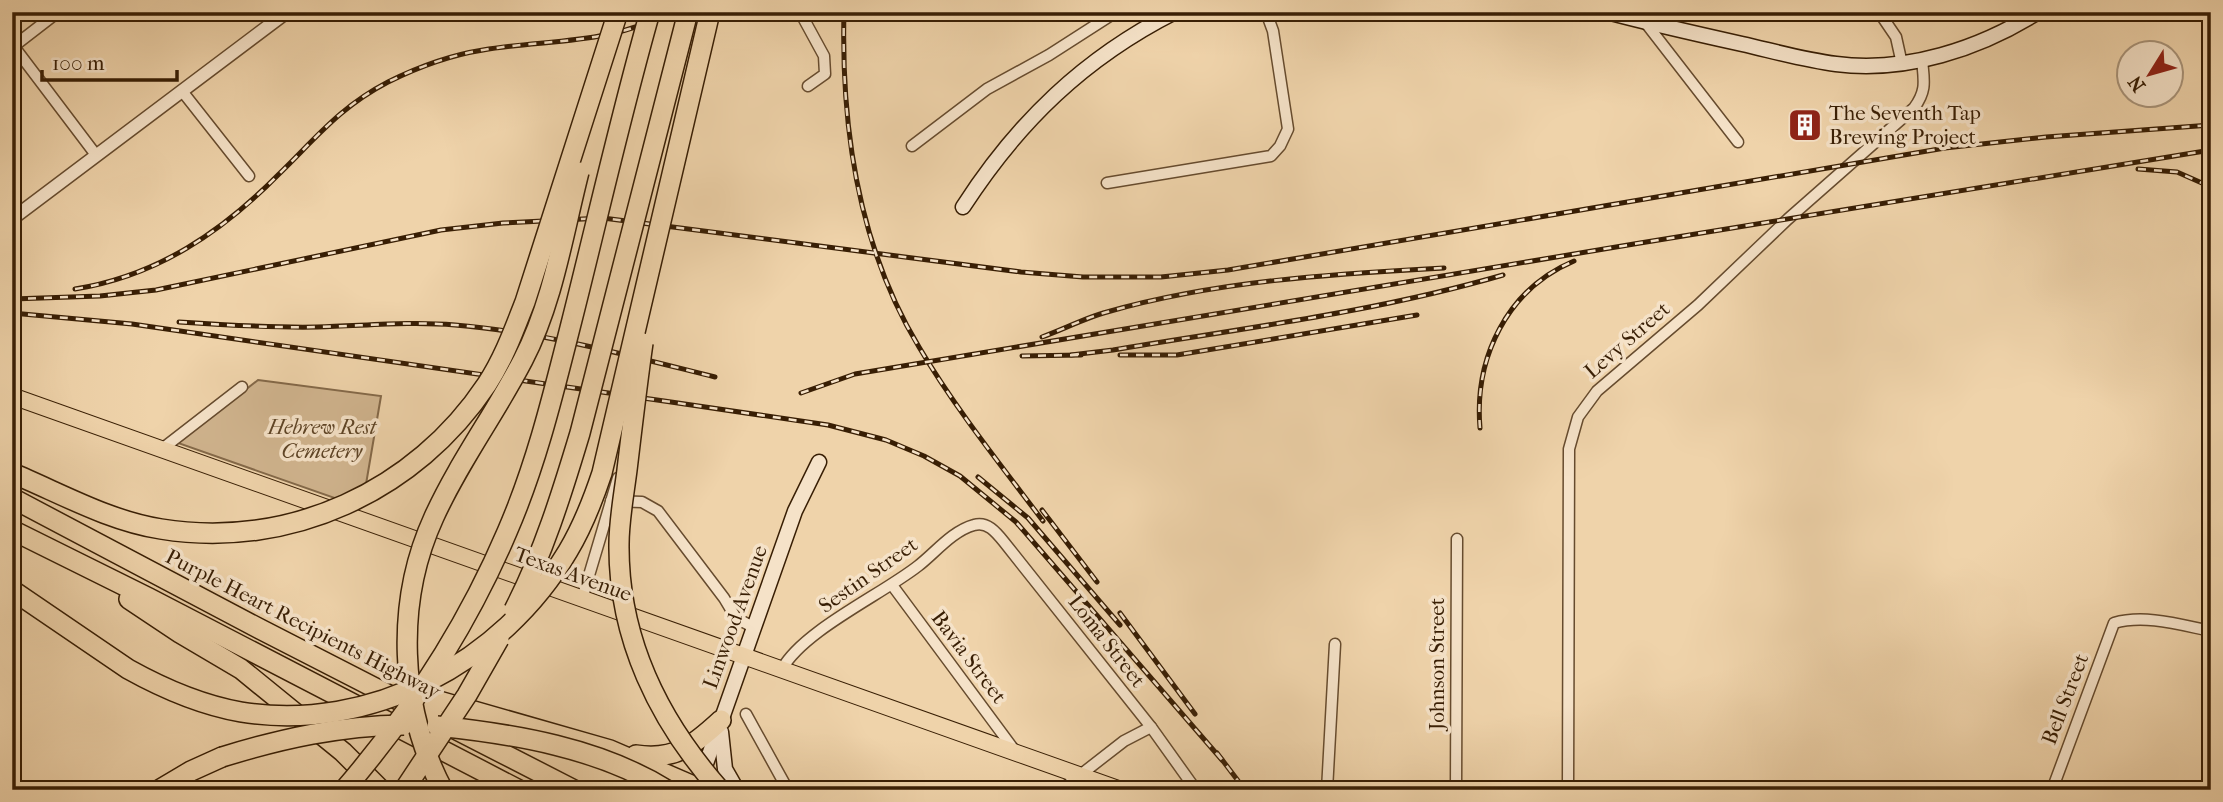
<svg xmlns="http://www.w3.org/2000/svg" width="2223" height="802" font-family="'IM FELL French Canon',serif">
	<rect width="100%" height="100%" fill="#efd3aa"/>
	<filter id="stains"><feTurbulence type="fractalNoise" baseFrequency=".00286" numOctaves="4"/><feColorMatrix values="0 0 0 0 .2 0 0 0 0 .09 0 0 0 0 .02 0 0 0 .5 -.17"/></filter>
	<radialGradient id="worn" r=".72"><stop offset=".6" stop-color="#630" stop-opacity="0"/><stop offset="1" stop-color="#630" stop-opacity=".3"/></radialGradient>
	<polygon fill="#d0b48e" stroke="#846949" stroke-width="2" points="258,380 381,396 365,490 343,501 178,443"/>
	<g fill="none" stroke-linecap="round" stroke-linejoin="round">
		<g stroke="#664b2e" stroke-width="13">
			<g id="minor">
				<polyline points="800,12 824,56 825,74 808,86"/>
				<polyline points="1879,12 1896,37 1902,64"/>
				<polyline points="2205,12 2211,19"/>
				<polyline points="1645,22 1738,142"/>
				<polyline points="12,44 96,155"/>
				<polyline points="14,46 58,12"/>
				<polyline points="182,91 249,176"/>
				<polyline points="912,146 987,89 1049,55 1116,12"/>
				<polyline points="1107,183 1271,156 1280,146 1288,129 1273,31 1266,12"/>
				<polyline points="162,449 242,387"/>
				<polyline points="611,501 642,502 658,511 724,598 736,618 753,627"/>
				<polyline points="892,585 1015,751"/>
				<polyline points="582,599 618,478"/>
				<path d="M 782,669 C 804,630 881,595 918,566 C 935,553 952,531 974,525 C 987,521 996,532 1004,542 L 1151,727 L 1196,790"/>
				<polyline points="746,714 788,790"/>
				<polyline points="1061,790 1124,741 1151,727"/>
				<polyline points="1327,790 1335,644"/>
				<polyline points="1456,790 1457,539"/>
				<path d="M 1568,790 L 1569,449 L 1578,417 L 1597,391 L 1698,305 L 1788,219 L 1914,108 C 1927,90 1924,81 1922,60"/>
				<path d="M 2052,790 L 2114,623 C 2145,614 2181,625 2211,631"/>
			</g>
		</g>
		<g stroke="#664b2e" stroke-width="15">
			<polyline id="tertiary" points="12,219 287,12"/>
		</g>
		<g stroke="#381e04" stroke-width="17">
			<g id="secondary">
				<path d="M 1607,12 C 1652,24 1697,34 1742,44 C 1773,51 1804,60 1836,64 C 1906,73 1979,49 2038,12"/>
				<path d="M 963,207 C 1018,122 1084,58 1175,12"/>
				<polyline points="721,732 725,769 737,790"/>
				<polyline points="702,775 795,511 819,462"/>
			</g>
		</g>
		<g stroke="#381e04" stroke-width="18">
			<g id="primary">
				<polyline points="12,396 1121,790"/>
				<polyline points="1861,790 1917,790"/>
			</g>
		</g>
		<g stroke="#381e04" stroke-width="22">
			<g id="motorway">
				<polyline points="12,498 260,629 574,790"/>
				<polyline points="12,530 149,598 519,790"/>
				<polyline points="129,599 180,633 241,669 343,752 381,790"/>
				<polyline points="404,691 610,750 698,788"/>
				<path d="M 636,755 C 675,761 694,745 721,720"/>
				<polyline points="159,790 191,771 222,757"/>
			</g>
		</g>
		<use href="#minor" stroke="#f5e2c8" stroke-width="10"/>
		<use href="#tertiary" stroke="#f5e2c8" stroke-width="12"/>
		<use href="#secondary" stroke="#f5e2c8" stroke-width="14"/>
		<use href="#primary" stroke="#efd3aa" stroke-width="16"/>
		<use href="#motorway" stroke="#efd3aa" stroke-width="19"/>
		<g stroke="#381e04" stroke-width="5">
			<g id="rail">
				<path d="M 844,12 C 841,128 858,246 919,347 C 955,408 1000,464 1043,521"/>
				<polyline points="2138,169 2177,172 2211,187"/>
				<path d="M 75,289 C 157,276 222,232 279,174 C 317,137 340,107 388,82 C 418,67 451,55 483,50 C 547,39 611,45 670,12"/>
				<polyline points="12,299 100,296 156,290 441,230 503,223 603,218 1021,272 1083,277 1161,277 1228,270 1945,148 2046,137 2211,125"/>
				<polyline points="12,313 132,324 671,402 828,425 886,440 924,456 960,476 1016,522 1222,760"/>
				<path d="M 179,322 C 225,325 271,328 317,327 C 363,326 409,321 455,325 C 543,332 630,356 715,377"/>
				<path d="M 1042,337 C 1064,329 1085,318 1107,312 C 1216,281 1331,274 1444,268"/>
				<path d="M 1071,355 L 1113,350 C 1244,328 1376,312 1503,275"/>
				<polyline points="1120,355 1177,355 1417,315"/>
				<polyline points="1022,356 1081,355"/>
				<polyline points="801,393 855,374 1634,244 2211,150"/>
				<path d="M 1480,428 C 1474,358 1507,289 1574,261"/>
				<polyline points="978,477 1028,518 1120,625"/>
				<polyline points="1042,510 1097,582"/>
				<polyline points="1120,613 1195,714"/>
				<polyline points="1217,753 1245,790"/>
			</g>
		</g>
		<use href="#rail" stroke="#f5e2c8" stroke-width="2.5" stroke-dasharray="8" stroke-linecap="butt"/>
		<g stroke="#381e04" stroke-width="22" stroke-linecap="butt">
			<g id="motorway-bridge">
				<path d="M 643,343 C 637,385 632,428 627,470 C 624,494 619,520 619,544 C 618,638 659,721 720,790"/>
				<path d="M 12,473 C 60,493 109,521 161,529 C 289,550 416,491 487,384 C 504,358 514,330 525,302 L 617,15"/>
				<path d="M 12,590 L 128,669 C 164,689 201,705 241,712 C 371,733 503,662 568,551 C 583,526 593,500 602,473 L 710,12"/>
				<path d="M 514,610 C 543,554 562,493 580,433 L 688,12"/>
				<path d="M 437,726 C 515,734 599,748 667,790"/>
				<path d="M 222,757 C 284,738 339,726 404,725"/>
				<path d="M 344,790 C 411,712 467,626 507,532 C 537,463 554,391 572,320 C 598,217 621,114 650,12"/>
				<polyline points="404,790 467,695 499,639"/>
				<path d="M 443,790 C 399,707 395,602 434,517 C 459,462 495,414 523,360 C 553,302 563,235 579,172"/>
			</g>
		</g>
		<use href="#motorway-bridge" stroke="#efd3aa" stroke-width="19"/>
	</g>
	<defs>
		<g id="building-square" transform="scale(1.75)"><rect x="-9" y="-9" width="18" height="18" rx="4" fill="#8f2418" stroke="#f5e2c8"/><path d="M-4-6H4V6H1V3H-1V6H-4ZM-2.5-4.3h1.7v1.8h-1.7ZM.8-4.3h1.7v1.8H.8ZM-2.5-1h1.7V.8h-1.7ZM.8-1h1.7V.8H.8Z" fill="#fff"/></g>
	</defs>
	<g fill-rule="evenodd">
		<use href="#building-square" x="1805" y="125"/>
	</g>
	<g text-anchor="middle" stroke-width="7" stroke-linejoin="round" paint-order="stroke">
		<g font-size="21" fill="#381e04" stroke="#f5e2c8" text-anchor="start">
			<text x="1829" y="120">The Seventh Tap<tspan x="1829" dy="24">Brewing Project</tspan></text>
		</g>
		<g font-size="21" fill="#381e04" stroke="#f5e2c8">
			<text transform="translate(1627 340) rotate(-41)" y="7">Levy Street</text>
			<text transform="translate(573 574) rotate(20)" y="7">Texas Avenue</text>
			<text transform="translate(868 575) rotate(-35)" y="7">Sestin Street</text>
			<text transform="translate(735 617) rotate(-70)" y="7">Linwood Avenue</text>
			<text transform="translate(303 624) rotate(27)" y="7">Purple Heart Recipients Highway</text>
			<text transform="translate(1107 641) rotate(52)" y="7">Loma Street</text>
			<text transform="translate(969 657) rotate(53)" y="7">Bavia Street</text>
			<text transform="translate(1437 664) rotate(-90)" y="7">Johnson Street</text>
			<text transform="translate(2065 699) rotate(-69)" y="7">Bell Street</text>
		</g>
		<g font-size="21" font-style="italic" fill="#5e4426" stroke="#f5e2c8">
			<text x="322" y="434">Hebrew Rest<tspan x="322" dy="24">Cemetery</tspan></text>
		</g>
	</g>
	<rect width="2223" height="802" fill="none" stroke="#efd3aa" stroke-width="42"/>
	<rect x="14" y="14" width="2195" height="774" fill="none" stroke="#381e04" stroke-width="3.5"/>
	<rect x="21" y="21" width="2181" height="760" fill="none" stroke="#381e04" stroke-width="2"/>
	<g transform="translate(2150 74) rotate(233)"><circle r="33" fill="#f5e2c8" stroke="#a9947a" stroke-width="2"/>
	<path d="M0-5L12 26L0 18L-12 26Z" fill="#8f2418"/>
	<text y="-10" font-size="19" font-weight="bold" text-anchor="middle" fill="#381e04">N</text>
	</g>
	<path d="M42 70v10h135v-10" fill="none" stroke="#381e04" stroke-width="3.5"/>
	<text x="52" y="70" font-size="21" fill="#381e04" stroke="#f5e2c8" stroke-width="5" paint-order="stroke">100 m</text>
	<rect width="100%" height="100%" filter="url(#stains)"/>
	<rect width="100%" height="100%" fill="url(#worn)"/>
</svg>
